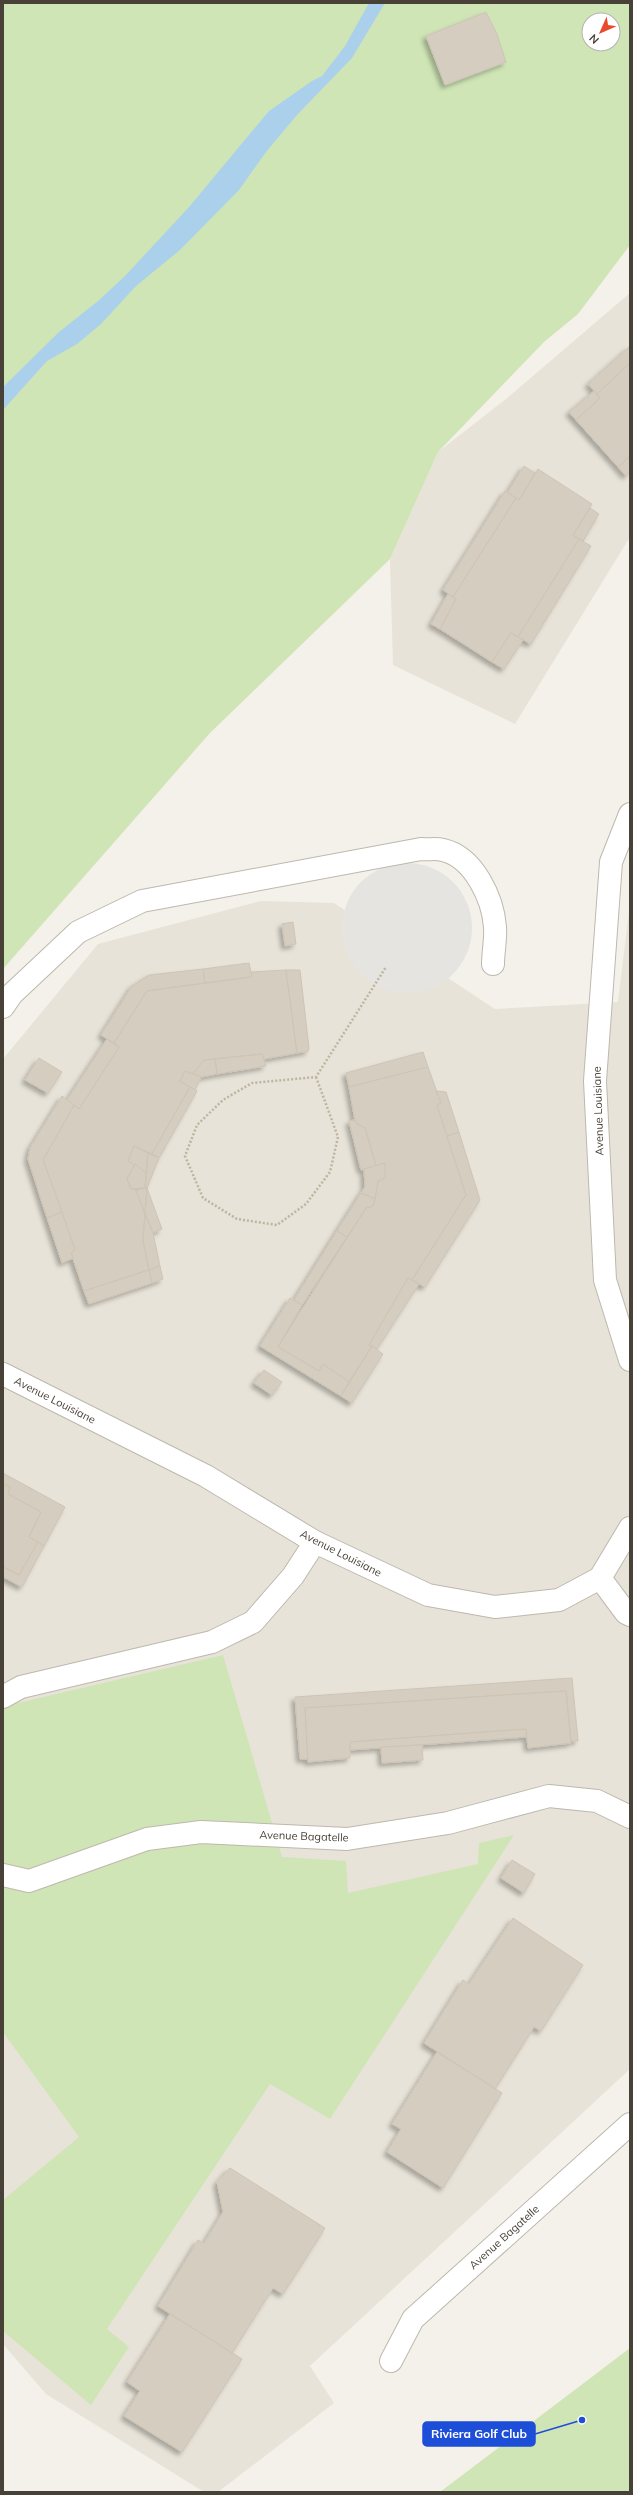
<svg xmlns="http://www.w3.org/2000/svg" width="633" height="2495" font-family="Mulish,sans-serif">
	<defs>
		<filter id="shadow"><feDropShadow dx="-3.5" dy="3.5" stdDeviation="2" flood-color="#0004"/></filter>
	</defs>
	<rect width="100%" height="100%" fill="#f4f1ea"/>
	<g fill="#e7e3d8">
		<polygon points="630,293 630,537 515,724 393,665 390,559 438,452 506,399"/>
		<polygon points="261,901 334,903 495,1009 618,1002 630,903 630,2069 310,2366 334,2403 218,2492 204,2492 46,2394 3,2344 3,1059 98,944"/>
	</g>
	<g fill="#cfe5b6" fill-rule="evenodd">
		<path d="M 3,3 L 630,3 L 630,245 L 578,314 L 544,342 L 438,452 L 390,559 L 210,733 L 3,969 ZM 589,20 L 613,20 L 613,44 L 589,44 Z"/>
		<polygon points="223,1655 282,1857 346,1861 348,1893 478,1864 479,1843 514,1835 330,2119 270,2084 107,2329 129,2347 91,2405 3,2331 3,2200 79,2137 3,2032 3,1693 18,1703"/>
		<polygon points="630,2348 630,2492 440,2492"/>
	</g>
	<circle fill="#e5e4e1" cx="407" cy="928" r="65"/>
	<polygon fill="#abd0eb" points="369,3 385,3 352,58 297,115 266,152 239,190 180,250 136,286 101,324 77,344 47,361 3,410 3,387 59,332 98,301 125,276 189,207 269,111 312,81 322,76 345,46"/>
	<g fill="#d4cdc0" stroke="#cfc4b4" filter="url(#shadow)">
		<polygon points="486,12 497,34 506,62 445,85 426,36"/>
		<polygon points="630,346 630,363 597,394 588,384"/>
		<polygon points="630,363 630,456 618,467 576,420 600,398 597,394"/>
		<polygon points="594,391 600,398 576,420 569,412"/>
		<polygon points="630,456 630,472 626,476 618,467"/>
		<polygon points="524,466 535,473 519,500 507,493"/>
		<polygon points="538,469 592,504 573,535 579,539 518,637 511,633 492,662 440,629 456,599 453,597 516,498 519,500"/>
		<polygon points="505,491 516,498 453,597 443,590"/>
		<polygon points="590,508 599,514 583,541 573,535"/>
		<polygon points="579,539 591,546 531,644 518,637"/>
		<polygon points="448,594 456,599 440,629 431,624"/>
		<polygon points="511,633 523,640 504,669 492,662"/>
		<polygon points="293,922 296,944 285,946 282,924"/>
		<polygon points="249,963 252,977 205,983 203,969"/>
		<polygon points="203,969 205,983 147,991 114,1043 101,1035 132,986 149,975"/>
		<polygon points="286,970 297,1053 264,1059 262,1054 204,1060 193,1074 185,1071 180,1081 190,1087 152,1154 134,1146 128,1161 135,1164 127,1179 131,1189 136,1190 145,1214 143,1240 149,1270 84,1291 71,1253 75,1250 43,1160 74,1105 79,1109 119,1047 114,1043 147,991 252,977 251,972"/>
		<polygon points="286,970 300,970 309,1048 308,1051 297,1053"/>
		<polygon points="107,1039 119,1047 79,1109 67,1100"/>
		<polygon points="423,1052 428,1067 349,1087 346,1073"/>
		<polygon points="262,1054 266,1066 217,1074 215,1059"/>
		<polygon points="39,1058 62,1072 48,1093 25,1080"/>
		<polygon points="215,1059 217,1074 201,1077 193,1074 204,1060"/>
		<polygon points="428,1067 441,1103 437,1105 466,1195 412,1280 408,1278 369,1345 372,1346 349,1382 323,1364 319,1371 278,1347 366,1208 373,1206 378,1181 385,1178 385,1163 376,1166 365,1128 361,1127 355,1121 349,1087"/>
		<polygon points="185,1071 201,1077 195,1090 180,1081"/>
		<polygon points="190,1087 197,1091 159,1158 152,1154"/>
		<polygon points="436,1091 446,1092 459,1132 447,1136 437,1105 441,1103"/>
		<polygon points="62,1096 74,1105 43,1160 62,1212 47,1218 28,1159 30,1148"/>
		<polygon points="355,1120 357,1124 365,1128 376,1166 361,1170 349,1121"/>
		<polygon points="459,1132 480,1200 425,1287 412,1280 466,1195 447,1136"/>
		<polygon points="134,1146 148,1153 146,1173 128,1161"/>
		<polygon points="148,1153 159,1158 147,1188 145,1188"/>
		<polygon points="385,1163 385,1178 378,1181 375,1199 361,1193 365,1187 364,1169"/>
		<polygon points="135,1164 146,1173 145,1188 131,1189 127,1179"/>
		<polygon points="147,1188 145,1214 136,1190"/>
		<polygon points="147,1188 162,1229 153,1233 145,1214"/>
		<polygon points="361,1193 375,1199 373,1206 366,1208 347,1237 337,1231"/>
		<polygon points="62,1212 75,1250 71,1253 73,1258 62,1263 47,1218"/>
		<polygon points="145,1214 153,1233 160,1266 149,1270 143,1240"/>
		<polygon points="337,1231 347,1237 302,1305 294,1300"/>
		<polygon points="160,1266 163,1279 152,1283 149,1270"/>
		<polygon points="149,1270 152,1283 89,1304 84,1291"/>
		<polygon points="408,1278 419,1284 377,1349 369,1345"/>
		<polygon points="290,1298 302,1305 278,1347 319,1371 323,1364 349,1382 341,1396 260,1346"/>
		<polygon points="372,1346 383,1354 352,1403 341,1396"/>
		<polygon points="264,1370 282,1382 272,1395 254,1383"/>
		<polygon points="3,1473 65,1507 44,1546 29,1537 41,1512 8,1494 10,1487 3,1484"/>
		<polygon points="3,1484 10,1487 8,1494 41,1512 29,1537 38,1542 19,1575 3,1567"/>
		<polygon points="38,1542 44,1546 22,1587 3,1577 3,1567 19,1575"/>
		<polygon points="572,1678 578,1741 571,1741 566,1691 305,1708 308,1759 300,1759 295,1697"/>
		<polygon points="566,1691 571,1743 528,1748 526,1729 350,1742 350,1758 308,1762 305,1708"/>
		<polygon points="526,1729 526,1737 350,1750 350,1742"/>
		<polygon points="422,1745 423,1760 382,1763 381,1747"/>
		<polygon points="512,1860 535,1874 524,1893 501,1878"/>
		<polygon points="513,1918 583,1965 541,2031 534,2027 495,2089 424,2043 463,1980 469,1984"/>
		<polygon points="437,2052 502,2093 443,2188 387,2152 401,2129 392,2124"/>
		<polygon points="230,2168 325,2228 283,2294 273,2288 232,2353 158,2306 198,2240 204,2243 223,2212 217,2182"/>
		<polygon points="170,2314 242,2359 182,2452 124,2416 140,2391 127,2382"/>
	</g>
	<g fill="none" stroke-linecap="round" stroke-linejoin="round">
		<g stroke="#beb8ad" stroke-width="24">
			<g id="street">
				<polyline points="630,814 611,862 595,1081 605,1280 630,1360"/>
				<path d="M 3,1007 L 12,994 L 78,932 L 142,901 L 421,849 C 428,850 436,848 443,850 C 474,857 493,899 495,927 C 496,939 493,952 493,964"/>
				<polyline points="3,1374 206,1476 315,1542 428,1595 495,1607 559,1600 600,1578 630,1528"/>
				<polyline points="600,1578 626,1613 630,1615"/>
				<polyline points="3,1697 21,1687 212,1642 253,1622 293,1576 315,1542"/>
				<polyline points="3,1875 29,1881 147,1839 201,1832 347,1839 448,1823 549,1796 597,1801 630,1817"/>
				<polyline points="391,2361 413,2319 630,2124"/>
			</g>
		</g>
		<polyline stroke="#bfb49f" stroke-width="2.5" stroke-dasharray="2 2" stroke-linecap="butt" points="316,1077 338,1137 330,1172 306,1204 277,1225 237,1219 203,1198 185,1156 197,1125 223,1100 252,1083 316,1077 386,967"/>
		<use href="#street" stroke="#fff" stroke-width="22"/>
	</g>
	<g text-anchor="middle" stroke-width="4" stroke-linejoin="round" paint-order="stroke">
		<g font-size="11" fill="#474138" stroke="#fff">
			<text transform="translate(598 1111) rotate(-92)" y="4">Avenue Louisiane</text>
			<text transform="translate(55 1400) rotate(27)" y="4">Avenue Louisiane</text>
			<text transform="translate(341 1553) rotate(27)" y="4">Avenue Louisiane</text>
			<text transform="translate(304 1836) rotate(2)" y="4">Avenue Bagatelle</text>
			<text transform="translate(504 2237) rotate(-42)" y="4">Avenue Bagatelle</text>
		</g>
	</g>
	<path fill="none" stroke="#1d4ed8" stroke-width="1.5" d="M582 2420L535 2434"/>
	<circle fill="#1d4ed8" stroke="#fff" stroke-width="1.5" cx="582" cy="2420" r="4"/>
	<rect fill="#1d4ed8" stroke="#1d4ed8" stroke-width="1.5" x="423" y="2422" width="112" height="24" rx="4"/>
	<g font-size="12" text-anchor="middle" font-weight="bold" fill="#fff">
		<text x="479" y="2438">Riviera Golf Club</text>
	</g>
	<rect width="633" height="2495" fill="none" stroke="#474138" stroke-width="8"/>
	<g transform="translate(601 32) rotate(225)"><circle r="19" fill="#ffffff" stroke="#b5b3af"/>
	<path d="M0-3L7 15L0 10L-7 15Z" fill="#ea4a2b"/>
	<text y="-6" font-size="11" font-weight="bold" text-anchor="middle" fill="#474138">N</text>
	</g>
</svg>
